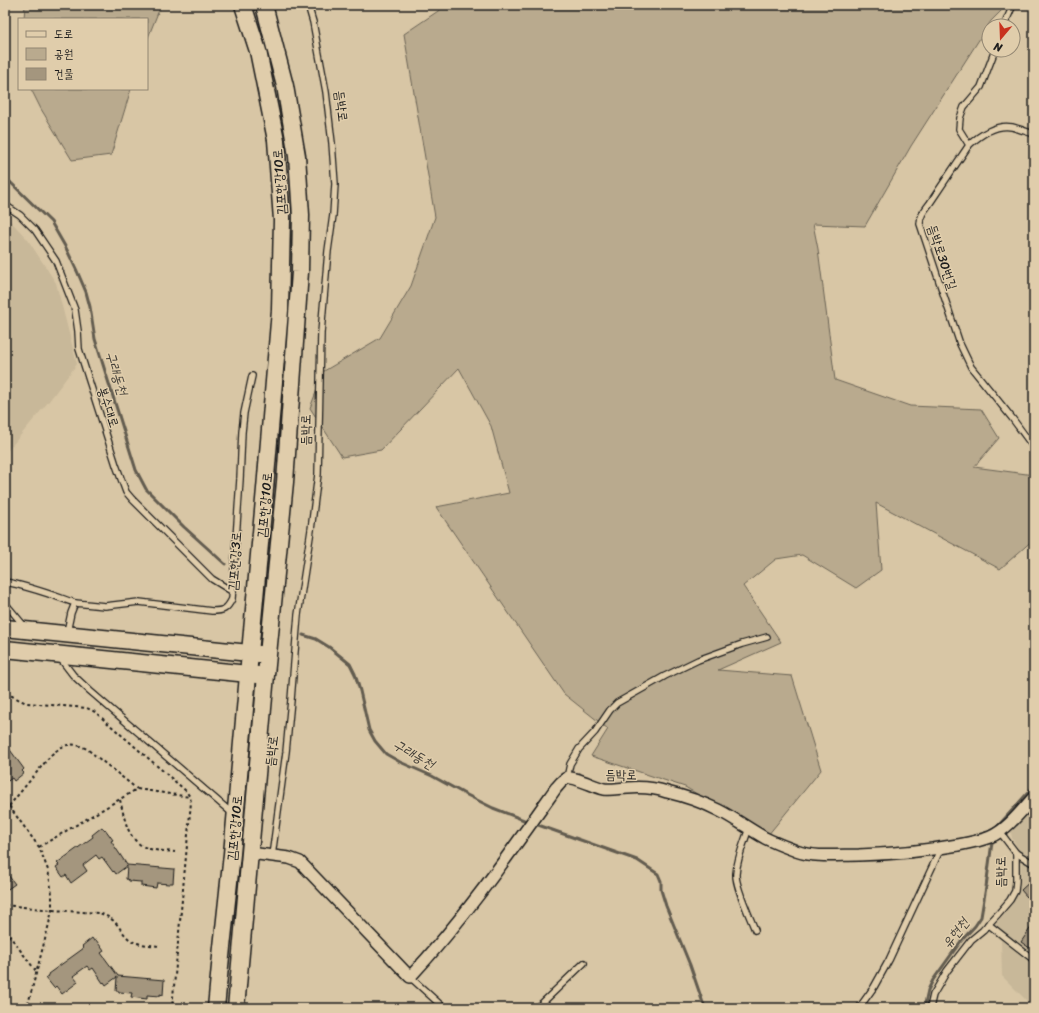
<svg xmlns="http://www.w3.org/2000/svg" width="1039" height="1013" font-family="Sriracha,'Poor Story',sans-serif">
	<rect width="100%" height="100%" fill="#d8c6a5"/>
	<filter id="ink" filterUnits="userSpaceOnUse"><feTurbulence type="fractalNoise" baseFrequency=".025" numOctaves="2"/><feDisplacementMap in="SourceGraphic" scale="8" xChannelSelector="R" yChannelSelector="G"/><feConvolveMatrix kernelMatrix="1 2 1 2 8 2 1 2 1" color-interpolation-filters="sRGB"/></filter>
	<g filter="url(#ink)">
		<g fill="#c8b899">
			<polygon points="5,215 28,240 56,283 77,364 49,401 5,454"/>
			<polygon points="1034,803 1034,1008 1002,976 1001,940 989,931 1004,914 1014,900 1019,890 1021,863 1019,850 1012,838 1011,832 1015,826"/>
		</g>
		<g fill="#b9aa8e" stroke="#6a6355">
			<polygon points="25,5 161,5 147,40 147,19 24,19"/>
			<polygon points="447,5 1007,5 991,21 911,146 865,226 813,224 818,249 835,380 910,406 981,409 999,438 974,467 1034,475 1034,539 1000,569 876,503 881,570 856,588 802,555 776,559 743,586 781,642 718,670 792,676 821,770 768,835 685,787 591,756 608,729 564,694 436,507 509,493 491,426 459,368 381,450 342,457 310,408 324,371 380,338 411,286 435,217 404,34"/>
			<polygon points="31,89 131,89 111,155 72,160 41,109"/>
		</g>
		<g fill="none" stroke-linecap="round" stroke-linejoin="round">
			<g stroke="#625b4f" stroke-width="3">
				<polyline points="5,177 51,222 66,248 77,271 86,292 90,307 95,339 136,470 146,489 184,527 225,564"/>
				<polyline points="303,635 316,639 329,647 350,664 355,674 360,691 369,730 375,741 386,754 400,762 432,776 463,793 493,808 524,820 637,860 658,874 661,881 661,890 666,906 690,965 703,1003 706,1008"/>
				<polyline points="998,826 1034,786"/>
				<polyline points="924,1008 928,990 933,980 961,941 975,926 981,917 986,887 992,842"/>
			</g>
		</g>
		<g fill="#a4967e" stroke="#1c1c1c">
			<polygon points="5,743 24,769 22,771 24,773 14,781 12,778 5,783"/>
			<polygon points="102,827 104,830 105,829 113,840 111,841 127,865 174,869 173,883 170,883 169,884 157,883 156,888 141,886 141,882 129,881 129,880 126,879 127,866 116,874 114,871 113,872 102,857 99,859 96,855 83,865 87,871 71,883 66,875 63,877 56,867 59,865 57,863 93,837 92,835"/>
			<polygon points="5,871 15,884 5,891"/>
			<polygon points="1034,878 1034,890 1027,897 1021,890"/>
			<polygon points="1034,923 1034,951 1021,942"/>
			<polygon points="92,938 94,941 96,940 104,951 101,953 118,976 164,980 163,995 160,994 160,996 147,995 147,999 131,997 132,993 119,992 119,991 116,991 117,977 106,985 104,982 103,983 93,968 90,970 87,966 73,976 78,982 62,994 56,986 54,988 46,978 49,976 48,974 84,948 82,946"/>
		</g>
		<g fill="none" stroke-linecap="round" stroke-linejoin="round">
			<g stroke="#1c1c1c" stroke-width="8">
				<g id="lane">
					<polyline points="1004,26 1013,5"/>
					<path d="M 995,50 L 981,87 L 964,107 L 960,118 L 959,129 L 969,145 L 930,203 C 925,210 920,215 920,224 L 960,344 L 971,367 L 1012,418 L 1034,448"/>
					<path d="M 969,145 C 980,135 996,124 1012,127 C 1020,129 1027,132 1034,134"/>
					<polyline points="5,205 20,215 35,230 56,261 75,310 78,331 79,349 116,465 126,492 132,499 212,579 233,592"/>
					<path d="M 5,582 C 29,586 52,595 75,603"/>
					<polyline points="5,603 25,627"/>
					<path d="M 67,632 L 71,613 L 75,603 L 105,606 L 139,602 L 212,611 C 224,611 227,609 232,599 L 240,479 L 242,432 L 244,413 L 252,376"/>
					<polyline points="60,658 73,675 90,691 233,814"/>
					<polyline points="567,778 570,764 579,749 595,732 610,710 617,703 665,676 698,660 742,644 767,637"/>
					<path d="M 749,828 C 744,843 737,858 736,874 C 735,886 750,917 755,930"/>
					<polyline points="1016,853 1034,864"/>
					<polyline points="272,856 286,752 291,700 298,615 311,530 318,474 321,333 328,251 333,215 335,184 332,143 326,92 313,22 308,5"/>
					<polyline points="988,924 1034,960"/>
					<polyline points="410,977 444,1008"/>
					<polyline points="537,1008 584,963"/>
					<polyline points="859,1008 874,987 889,960 941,848"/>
					<polyline points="930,1008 933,995 947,971 971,940 983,930 998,914 1010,900 1015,891 1016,881 1016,853 1000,832"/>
				</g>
			</g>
			<g stroke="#1c1c1c" stroke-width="14">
				<path id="street" d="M 250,853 L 289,858 L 300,862 L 410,977 C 464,919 510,853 556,788 C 559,785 562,780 567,778 C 573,776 595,787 604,789 C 612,790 620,788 628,788 C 640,787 655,788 667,792 C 684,796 702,802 718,810 C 734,818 749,829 765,838 C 775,843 786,847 796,851 C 815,858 838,855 859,855 C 892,854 925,851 958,845 C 968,843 980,841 990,837 C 1007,830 1022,810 1034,797"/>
			</g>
			<g stroke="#1c1c1c" stroke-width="19">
				<g id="secondary">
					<polyline points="5,628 259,654"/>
					<polyline points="5,649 258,675"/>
					<polyline points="216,1008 220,966 232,854 250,653 265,489 280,310 282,220 276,140 258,51 243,5"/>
					<polyline points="236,1008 266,675 285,482 300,272 301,215 297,156 285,86 264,5"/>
				</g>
			</g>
			<g stroke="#1c1c1c" stroke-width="2" stroke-dasharray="3 3" stroke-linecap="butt">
				<polyline points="5,695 12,696 26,703 87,708 95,712 186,791 190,797 191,802 172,1008"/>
				<path d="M 120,800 C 125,819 127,843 150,849 C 158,851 167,851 175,852"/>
				<polyline points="5,802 9,806 39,847 48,870 50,881 52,894 52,910 49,924 27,1008"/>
				<path d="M 9,806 L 51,755 C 64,744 71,741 87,749 L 137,789"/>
				<polyline points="39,847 137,789 190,797"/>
				<path d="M 5,905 L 52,910 L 99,913 C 105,915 109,917 114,921 C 120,927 125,938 134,942 C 141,945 151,945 159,946"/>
				<polyline points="5,930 36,971"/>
			</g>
			<use href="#lane" stroke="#e0cdab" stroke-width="5.5"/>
			<use href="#street" stroke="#e0cdab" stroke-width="11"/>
			<use href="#secondary" stroke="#e0cdab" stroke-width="16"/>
		</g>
	</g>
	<g text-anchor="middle" stroke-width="3" stroke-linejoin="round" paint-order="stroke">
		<g font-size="13" fill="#1c1c1c" stroke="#e0cdab">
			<text transform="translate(342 106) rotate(83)" y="5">듬박로</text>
			<text transform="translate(279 182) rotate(-94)" y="5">김포한강10로</text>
			<text transform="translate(943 257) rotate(72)" y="5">듬박로30번길</text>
			<text transform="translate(109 407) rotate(72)" y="5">봉수대로</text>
			<text transform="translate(305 430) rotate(-89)" y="5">듬박로</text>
			<text transform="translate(264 505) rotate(-85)" y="5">김포한강10로</text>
			<text transform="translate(234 561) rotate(-86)" y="5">김포한강3로</text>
			<text transform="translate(271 751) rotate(-83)" y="5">듬박로</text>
			<text transform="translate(621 774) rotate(1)" y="5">듬박로</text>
			<text transform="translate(234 828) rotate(-85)" y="5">김포한강10로</text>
			<text transform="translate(1000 872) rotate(-89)" y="5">듬박로</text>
		</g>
		<g font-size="14" font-style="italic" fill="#45413a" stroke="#e0cdab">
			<text transform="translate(117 373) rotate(73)" y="5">구래동천</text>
			<text transform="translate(414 754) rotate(30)" y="5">구래동천</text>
			<text transform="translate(955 933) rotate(-53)" y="5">유현천</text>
		</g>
	</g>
	<rect width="1039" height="1013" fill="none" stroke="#e0cdab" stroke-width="20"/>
	<rect x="10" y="10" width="1019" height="993" fill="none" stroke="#1c1c1c" stroke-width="1.5" filter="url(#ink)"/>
	<rect x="18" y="18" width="130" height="72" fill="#e0cdab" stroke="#928672"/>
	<rect x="26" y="31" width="20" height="6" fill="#e0cdab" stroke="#928672"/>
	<text x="54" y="38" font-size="12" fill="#1c1c1c">도로</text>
	<rect x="26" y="48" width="20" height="12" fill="#b9aa8e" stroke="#928672"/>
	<text x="54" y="58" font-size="12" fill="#1c1c1c">공원</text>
	<rect x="26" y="68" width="20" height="12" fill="#a4967e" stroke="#928672"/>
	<text x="54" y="78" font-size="12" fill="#1c1c1c">건물</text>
	<g transform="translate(1001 38) rotate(199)"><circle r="19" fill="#e0cdab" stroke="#928672"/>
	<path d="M0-3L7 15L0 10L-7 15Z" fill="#c8321e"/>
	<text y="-6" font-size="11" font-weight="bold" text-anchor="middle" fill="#1c1c1c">N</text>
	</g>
</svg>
